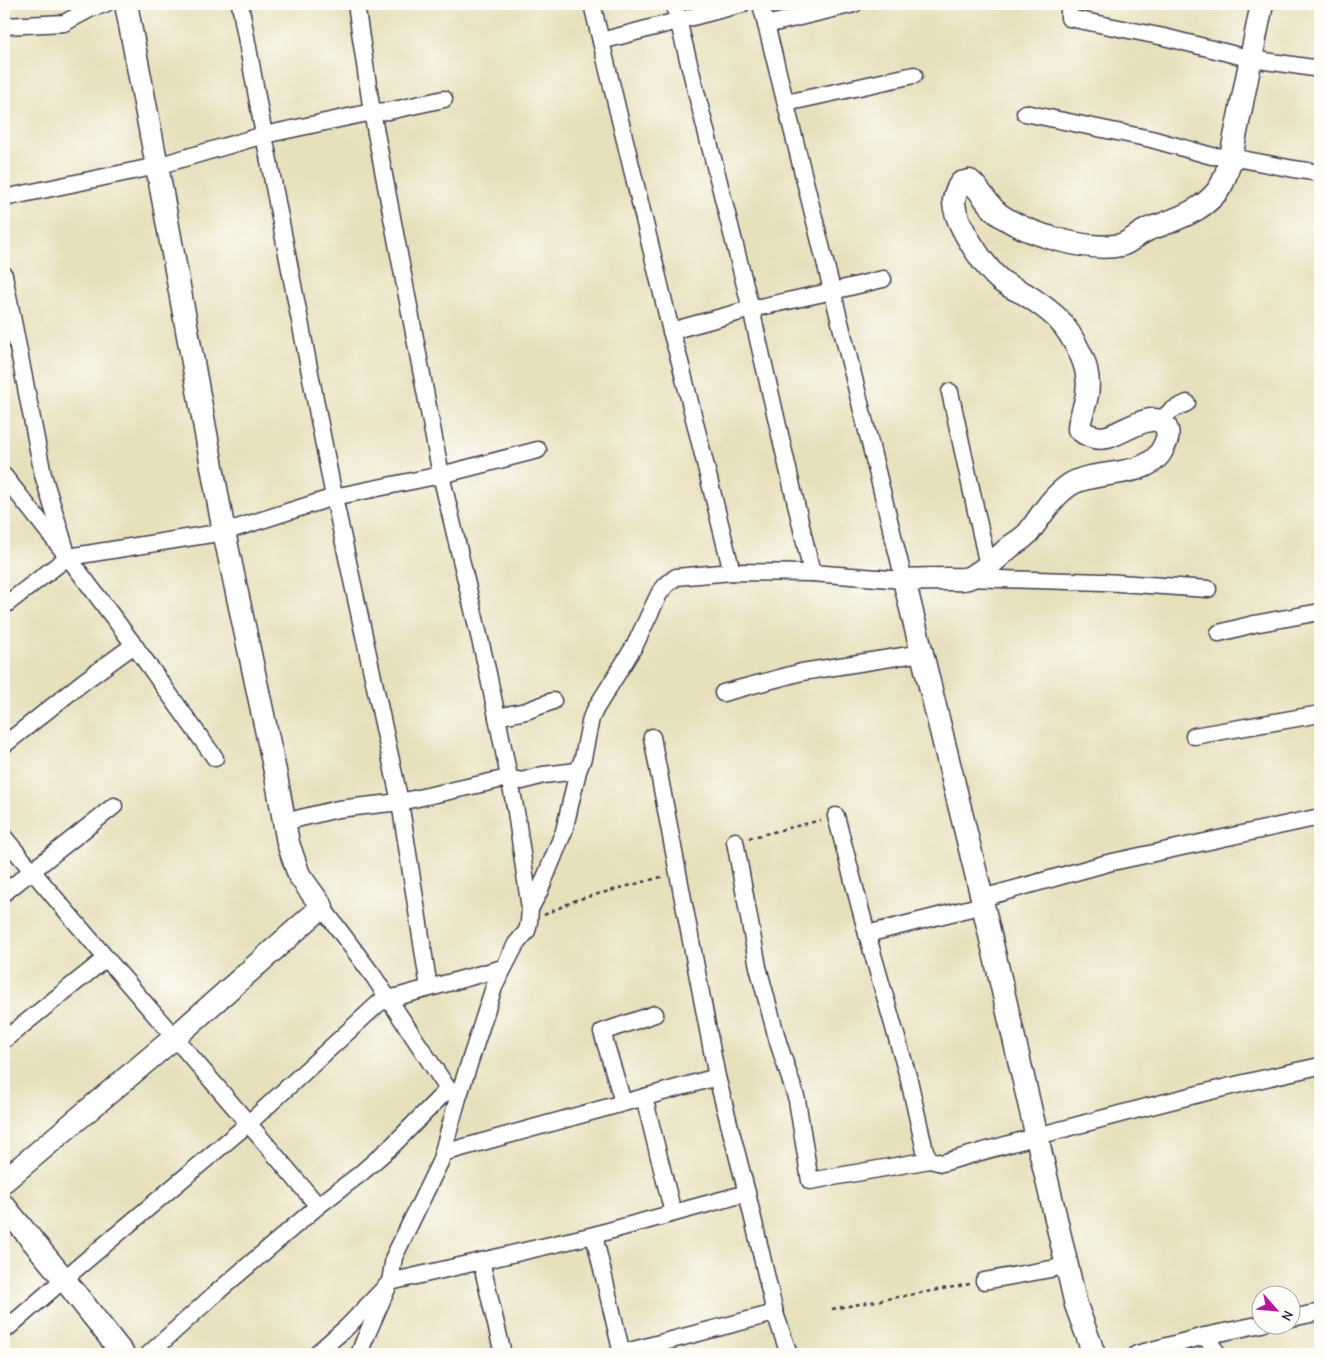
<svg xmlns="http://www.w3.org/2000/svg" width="1324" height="1358" font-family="'Comic Neue',sans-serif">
	<rect width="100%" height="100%" fill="#fdfcf7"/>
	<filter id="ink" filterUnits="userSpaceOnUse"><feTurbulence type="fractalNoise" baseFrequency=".02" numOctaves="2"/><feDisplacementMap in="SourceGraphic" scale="10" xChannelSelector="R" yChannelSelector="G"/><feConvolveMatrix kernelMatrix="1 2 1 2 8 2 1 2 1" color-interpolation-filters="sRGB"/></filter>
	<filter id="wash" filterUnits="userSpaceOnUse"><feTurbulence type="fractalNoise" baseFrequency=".0096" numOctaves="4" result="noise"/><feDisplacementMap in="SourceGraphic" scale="20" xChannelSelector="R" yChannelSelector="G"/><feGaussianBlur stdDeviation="1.12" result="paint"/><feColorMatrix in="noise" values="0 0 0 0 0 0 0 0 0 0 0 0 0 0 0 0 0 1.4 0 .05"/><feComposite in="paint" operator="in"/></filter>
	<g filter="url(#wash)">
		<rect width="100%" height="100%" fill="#e7e0bc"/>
		<polygon fill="#8ce0a2" stroke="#57816e" points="778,4 823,4 780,14"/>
	</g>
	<g filter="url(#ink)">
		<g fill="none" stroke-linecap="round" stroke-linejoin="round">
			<g stroke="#403e4e" stroke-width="19">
				<g id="street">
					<polyline points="240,4 264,135 334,497 400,802 429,988"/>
					<polyline points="356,4 372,112 441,475 487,669 497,717 516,812 530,909"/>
					<polyline points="592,4 671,331 680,362 732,572"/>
					<polyline points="674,4 751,309 812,573"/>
					<polyline points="1069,4 1069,18 1164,37 1252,59 1320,69"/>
					<polyline points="766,25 854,4"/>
					<polyline points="4,26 64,23 92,8 105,4"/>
					<polyline points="601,41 742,4"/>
					<polyline points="786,103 914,75"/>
					<polyline points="1025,113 1151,139 1212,156 1231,157 1294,169 1320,173"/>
					<polyline points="4,198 157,166 264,135 372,112 389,111 444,99"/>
					<polyline points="4,275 43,475 65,547"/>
					<polyline points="671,331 751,309 833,291 883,279"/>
					<polyline points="950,392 988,566"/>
					<polyline points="1159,421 1172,410 1187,403"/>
					<polyline points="4,476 68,557 134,645 215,758"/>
					<polyline points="967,578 1104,582 1208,589"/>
					<polyline points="4,606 68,557 224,532 334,497 441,475 538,450"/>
					<polyline points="1219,633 1254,624 1320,612"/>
					<polyline points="723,693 802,672 922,653"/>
					<polyline points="497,717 526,711 553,701"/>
					<polyline points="1194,736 1320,714"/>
					<polyline points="652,737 717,1077 747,1193 775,1313 789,1354"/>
					<polyline points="4,745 83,682 134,645"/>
					<polyline points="836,816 867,934 909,1080 925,1151 930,1160"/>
					<polyline points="284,822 338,809 400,802 508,778 522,781 543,775 578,771"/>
					<path d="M 4,837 C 107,962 215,1082 318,1206"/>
					<path d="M 735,841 L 758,967 L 778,1042 L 797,1100 L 810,1181 L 930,1160 L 942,1163 C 1067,1127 1193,1093 1320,1066"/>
					<polyline points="4,893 114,806"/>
					<polyline points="982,898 1108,863 1320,817"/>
					<polyline points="322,907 374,977 448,1089 456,1096"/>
					<polyline points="867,934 983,905"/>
					<polyline points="4,1040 105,959"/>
					<polyline points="644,1097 673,1213"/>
					<polyline points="623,1102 602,1032 655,1014"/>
					<polyline points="443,1153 717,1077"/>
					<polyline points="594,1235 622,1354"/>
					<polyline points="481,1261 503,1354"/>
					<polyline points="984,1281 1067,1266"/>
					<polyline points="1292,1318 1320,1312"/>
					<polyline points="4,1331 64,1279 249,1123 379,1003 389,999 503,968"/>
					<polyline points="1205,1336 1218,1354"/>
					<polyline points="149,1354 216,1293 318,1206 360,1174 393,1145 448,1089"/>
					<polyline points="316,1354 347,1327 390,1282 594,1235 747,1193"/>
					<polyline points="359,1354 364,1341 390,1282 394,1257 440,1162 458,1098 494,987 516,944 527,931 529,922 530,909 540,890 564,831 578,771 583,758 591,718 596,708 635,645 659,594 666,585 676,577 732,572 812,573 904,580 761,4"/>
					<polyline points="618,1354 775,1313"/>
					<polyline points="1137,1354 1205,1336 1262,1324"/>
				</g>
			</g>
			<g stroke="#403e4e" stroke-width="25">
				<g id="secondary">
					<polyline points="4,1181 174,1038 322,907 299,875 288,843 276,776 224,532 157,166 126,4"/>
					<polyline points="4,1206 64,1279 123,1354"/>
					<path d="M 1094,1354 L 1076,1305 L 983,905 L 982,898 L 904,580 C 919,579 934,579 950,579 C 956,579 963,580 968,578 C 984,572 998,557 1011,546 C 1017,542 1024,538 1029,532 C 1042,515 1052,496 1071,484 C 1098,468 1149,480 1163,448 C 1166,442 1169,437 1167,430 C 1158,405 1124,433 1107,437 C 1097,439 1087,436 1079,429 C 1079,421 1082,415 1084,407 C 1090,389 1089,372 1081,355 C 1075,342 1066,327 1056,317 C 1046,308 1036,301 1025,294 C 1017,290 1008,286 1001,281 C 985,268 953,221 954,200 C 955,193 957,188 961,183 L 970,181 C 982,191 987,206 1000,215 C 1027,234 1088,252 1121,245 C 1130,242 1138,234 1147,230 C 1150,228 1154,227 1158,226 C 1182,217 1211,207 1223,182 C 1226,174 1229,165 1231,157 L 1262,4"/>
				</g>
			</g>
			<g stroke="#403e4e" stroke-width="2.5" stroke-dasharray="4 4" stroke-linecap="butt">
				<polyline points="749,838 821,820"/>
				<polyline points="544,915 576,900 665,876"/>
				<polyline points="832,1309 970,1284"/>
			</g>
			<use href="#street" stroke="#fff" stroke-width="16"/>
			<use href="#secondary" stroke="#fff" stroke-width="22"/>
		</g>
	</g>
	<rect width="1324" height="1358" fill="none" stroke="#fdfcf7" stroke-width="20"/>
	<g transform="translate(1276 1310) rotate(117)"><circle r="24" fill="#fdfcf7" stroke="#a5a5ac"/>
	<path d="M0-4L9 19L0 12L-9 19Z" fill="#b5179e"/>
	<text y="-8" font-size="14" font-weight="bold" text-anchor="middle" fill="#22223b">N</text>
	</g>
</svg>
